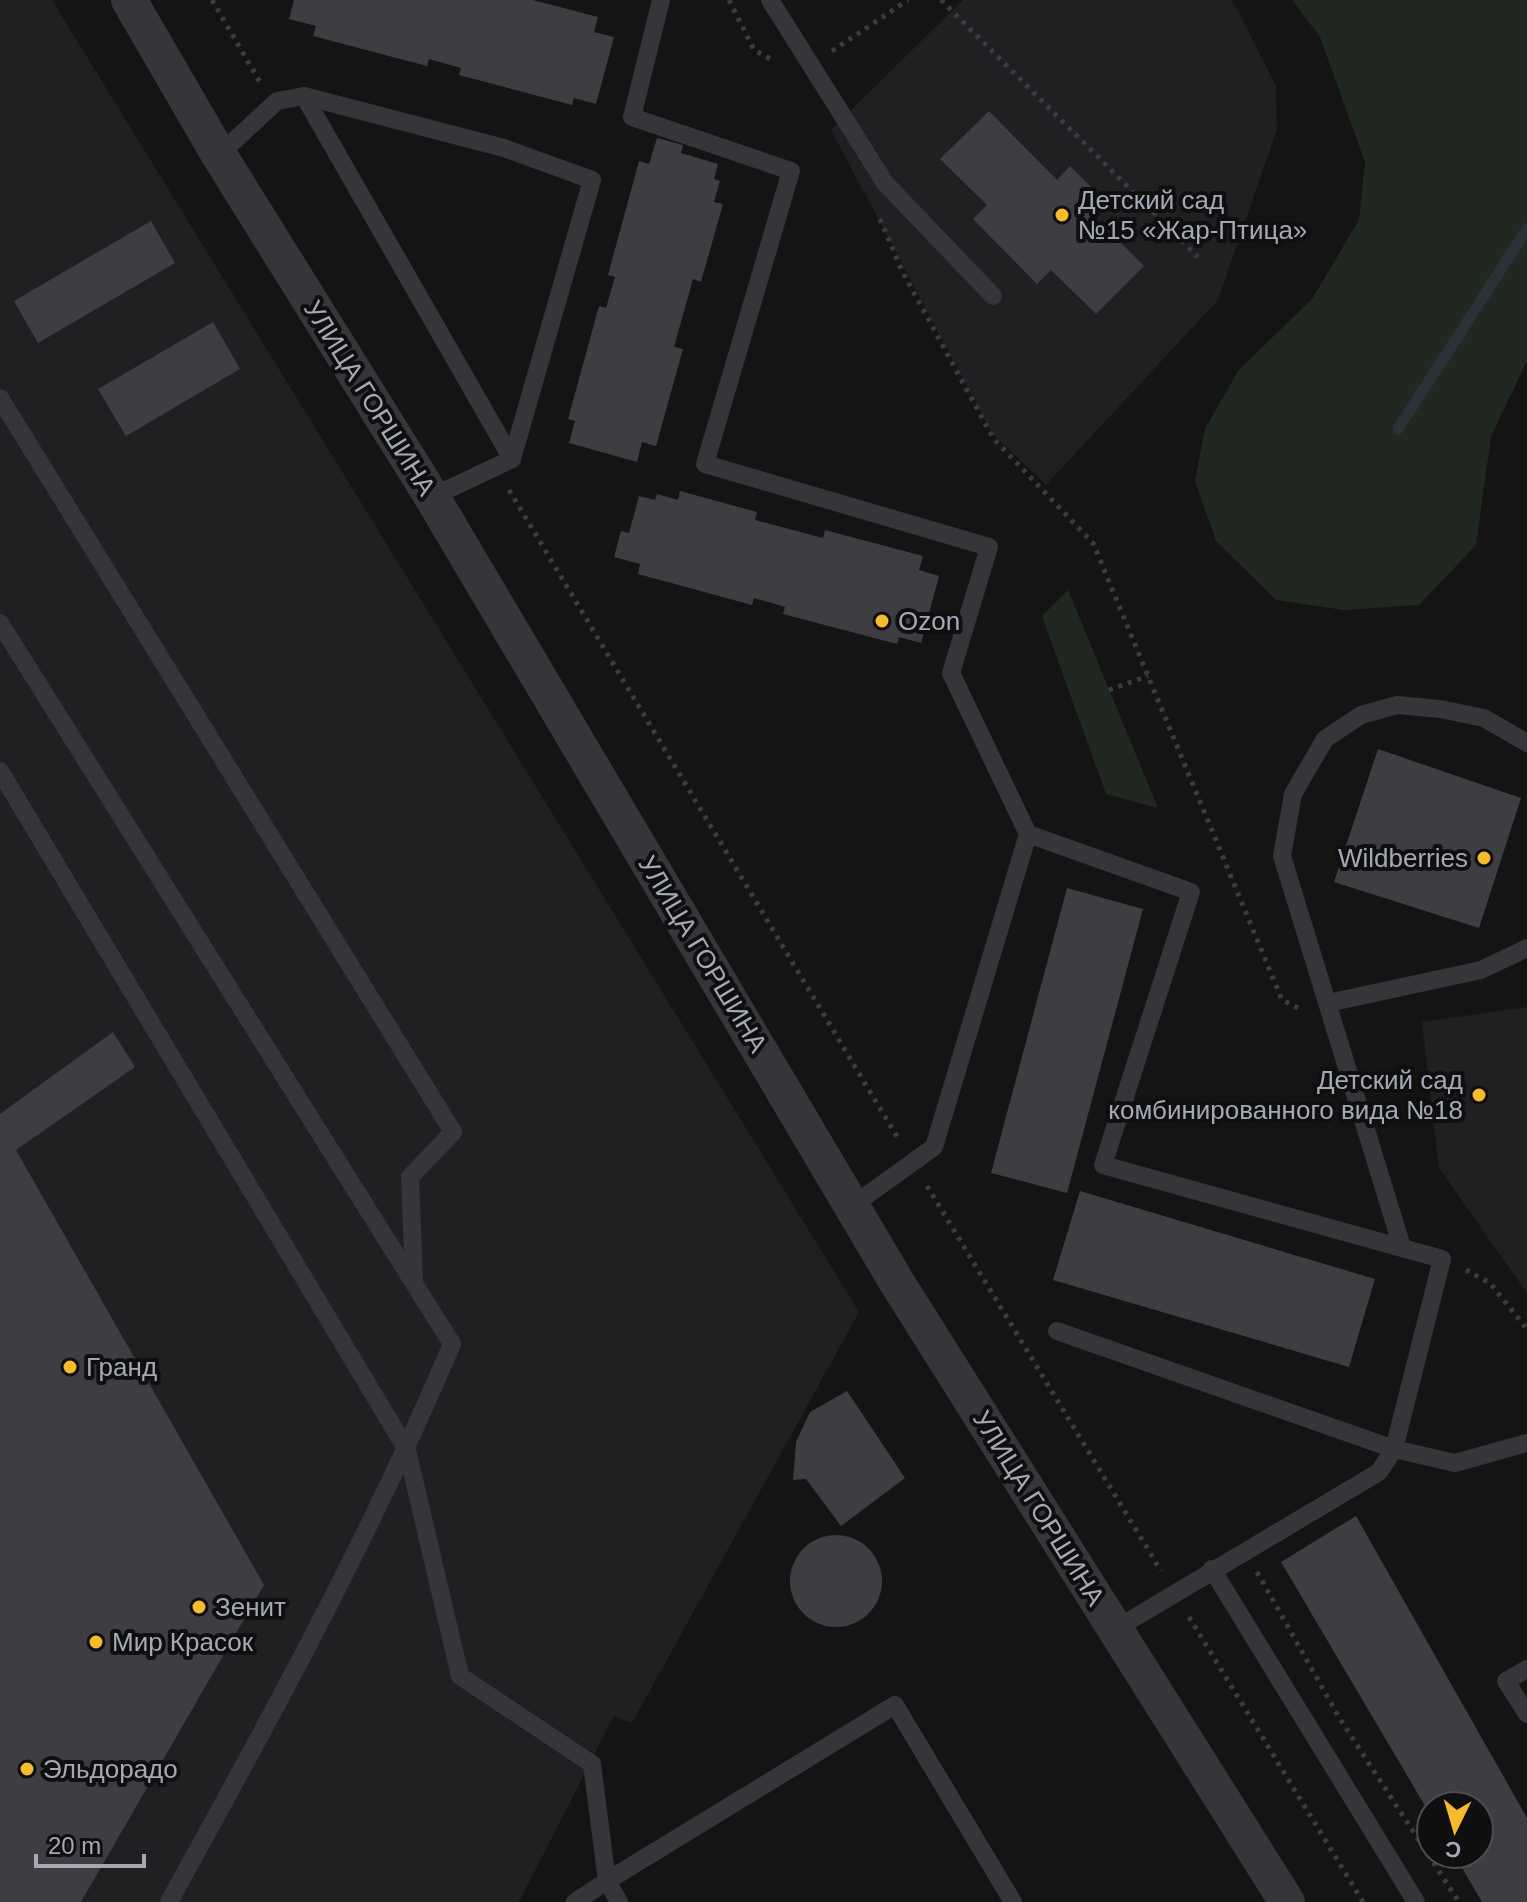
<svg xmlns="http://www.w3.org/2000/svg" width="1527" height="1902" font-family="Arial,sans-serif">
	<rect width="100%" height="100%" fill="#141415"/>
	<g fill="#202022">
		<polygon points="0,0 52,0 859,1312 632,1723 614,1716 519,1902 0,1902"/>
		<polygon points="963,0 1232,0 1276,86 1277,129 1218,300 1046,485 992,433 831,130"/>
		<polygon points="1527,1007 1527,1293 1439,1168 1422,1022"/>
	</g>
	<g fill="#202821">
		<polygon points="1292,0 1527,0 1527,361 1491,436 1476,545 1419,605 1344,610 1276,600 1216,541 1195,481 1205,429 1238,371 1312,299 1359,220 1365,162 1320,37"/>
		<polygon points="1068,590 1158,808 1106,794 1042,616"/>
	</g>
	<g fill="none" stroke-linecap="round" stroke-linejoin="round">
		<polyline stroke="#2a3239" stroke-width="11" points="1398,429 1527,229"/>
	</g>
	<g fill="#3e3e42">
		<polygon points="294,0 533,0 598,17 594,32 614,37 596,104 574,98 572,105 459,75 461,68 429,59 427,66 313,36 316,26 289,19"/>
		<polygon points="989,111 1057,180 1070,166 1094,190 1081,203 1144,266 1096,314 1051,270 1037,284 973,219 987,205 940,159"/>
		<polygon points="657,138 683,145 681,153 718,164 714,179 720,181 714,202 723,204 701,282 693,279 674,347 683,349 656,446 642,442 637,462 569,443 575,421 568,419 599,306 606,308 615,277 608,275 639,161 649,164"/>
		<polygon points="151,221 175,263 38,343 14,301"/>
		<polygon points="213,322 240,369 126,436 98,389"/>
		<polygon points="680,491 757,512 755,520 823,538 825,530 923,556 919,570 939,576 921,643 899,637 897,644 783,614 785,607 754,598 752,605 638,574 640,564 614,557 621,531 629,533 639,496 655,500 657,494 678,500"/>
		<polygon points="1378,749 1521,798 1479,928 1334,882"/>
		<polygon points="1067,888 1143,909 1067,1193 991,1173"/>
		<polygon points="113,1032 135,1067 16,1150 264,1585 81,1902 0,1902 0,1114"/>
		<polygon points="1080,1191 1375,1279 1349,1367 1053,1280"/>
		<polygon points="847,1391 905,1478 841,1526 806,1479 793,1480 796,1442 810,1412"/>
		<polygon points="1356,1516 1527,1818 1527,1902 1482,1902 1454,1854 1479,1854 1479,1806 1431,1806 1431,1816 1281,1562"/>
		<circle cx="836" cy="1581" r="46"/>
	</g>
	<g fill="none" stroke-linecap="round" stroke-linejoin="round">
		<g stroke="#3b3c41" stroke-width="5" stroke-dasharray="4 6" stroke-linecap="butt">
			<polyline points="212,0 260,82"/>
			<polyline points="729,0 754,50 774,61"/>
			<polyline points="941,0 1198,257"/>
			<polyline points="832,51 908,0"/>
			<polyline points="880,219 902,271 993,438 1093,543 1282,1000 1300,1009"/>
			<polyline points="509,490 899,1140"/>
			<polyline points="1109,690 1148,676"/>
			<polyline points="927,1186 1161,1571"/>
			<polyline points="1466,1270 1490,1283 1527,1329"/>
			<polyline points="1257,1572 1340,1719 1459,1902"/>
			<polyline points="1189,1617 1363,1902"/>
		</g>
		<g stroke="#35353a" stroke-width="18">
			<polyline points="661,0 632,117 791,171 705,464 989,547 951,673 1028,834 1191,892 1103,1165 1442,1259 1394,1449 1379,1472 1114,1630"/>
			<polyline points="770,0 885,183 993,296"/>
			<polyline points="304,96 504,148 592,180 512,459 432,497"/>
			<polyline points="219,155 277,101 304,96 512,459"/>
			<polyline points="0,398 453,1132 410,1177 414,1280"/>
			<path d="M 0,623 L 452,1344 C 370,1537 270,1719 169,1902"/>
			<polyline points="0,771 407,1450 460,1676 592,1764 607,1881 575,1902"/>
			<polyline points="1328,1003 1481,970 1527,948"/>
			<polyline points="852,1206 934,1147 1028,834"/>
			<polyline points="1402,1247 1282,856 1293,794 1325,739 1361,715 1397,705 1440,709 1484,718 1527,743"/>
			<polyline points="1057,1331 1394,1449 1455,1463 1527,1443"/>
			<polyline points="1212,1569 1416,1902"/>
			<polyline points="1527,1669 1506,1681 1527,1714"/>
			<polyline points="619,1902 607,1881 895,1705 1013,1902"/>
		</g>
		<polyline stroke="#35353a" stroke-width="36" points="129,0 219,155 432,497 896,1281 1287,1902"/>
	</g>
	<g fill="#f5bb2c" stroke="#0f0f10" stroke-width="3">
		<circle cx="1062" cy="215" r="8"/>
		<circle cx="882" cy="621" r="8"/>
		<circle cx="1484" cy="858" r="8"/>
		<circle cx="1479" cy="1095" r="8"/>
		<circle cx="70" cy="1367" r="8"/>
		<circle cx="199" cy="1607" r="8"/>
		<circle cx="96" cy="1642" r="8"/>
		<circle cx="27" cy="1769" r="8"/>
	</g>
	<g text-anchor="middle" stroke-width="8" stroke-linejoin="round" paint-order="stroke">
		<g font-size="26" fill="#a5a9b6" stroke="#0f0f10" text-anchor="start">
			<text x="1078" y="209">Детский сад<tspan x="1078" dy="30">№15 «Жар-Птица»</tspan></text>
			<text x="898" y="630">Ozon</text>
			<text x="1468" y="867" text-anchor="end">Wildberries</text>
			<text x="1463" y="1089" text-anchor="end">Детский сад<tspan x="1463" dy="30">комбинированного вида №18</tspan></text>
			<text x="86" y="1376">Гранд</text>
			<text x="215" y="1616">Зенит</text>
			<text x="112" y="1651">Мир Красок</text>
			<text x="43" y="1778">Эльдорадо</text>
		</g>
		<g font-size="26" fill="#a5a9b6" stroke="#0f0f10">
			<text transform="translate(370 398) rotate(58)" y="9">УЛИЦА ГОРШИНА</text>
			<text transform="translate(703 954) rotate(59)" y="9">УЛИЦА ГОРШИНА</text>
			<text transform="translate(1039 1508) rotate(58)" y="9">УЛИЦА ГОРШИНА</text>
		</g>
	</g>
	<g transform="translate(1455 1830) rotate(185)"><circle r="38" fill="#0f0f10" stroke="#4b4d52" stroke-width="2"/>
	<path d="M0-6L14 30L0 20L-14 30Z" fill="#f5bb2c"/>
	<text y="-12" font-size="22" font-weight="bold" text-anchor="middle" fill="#a5a9b6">С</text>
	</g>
	<path d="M36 1854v12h108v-12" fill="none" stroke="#a5a9b6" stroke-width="4"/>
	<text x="48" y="1854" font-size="24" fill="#a5a9b6" stroke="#0f0f10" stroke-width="6" paint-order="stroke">20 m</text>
</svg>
